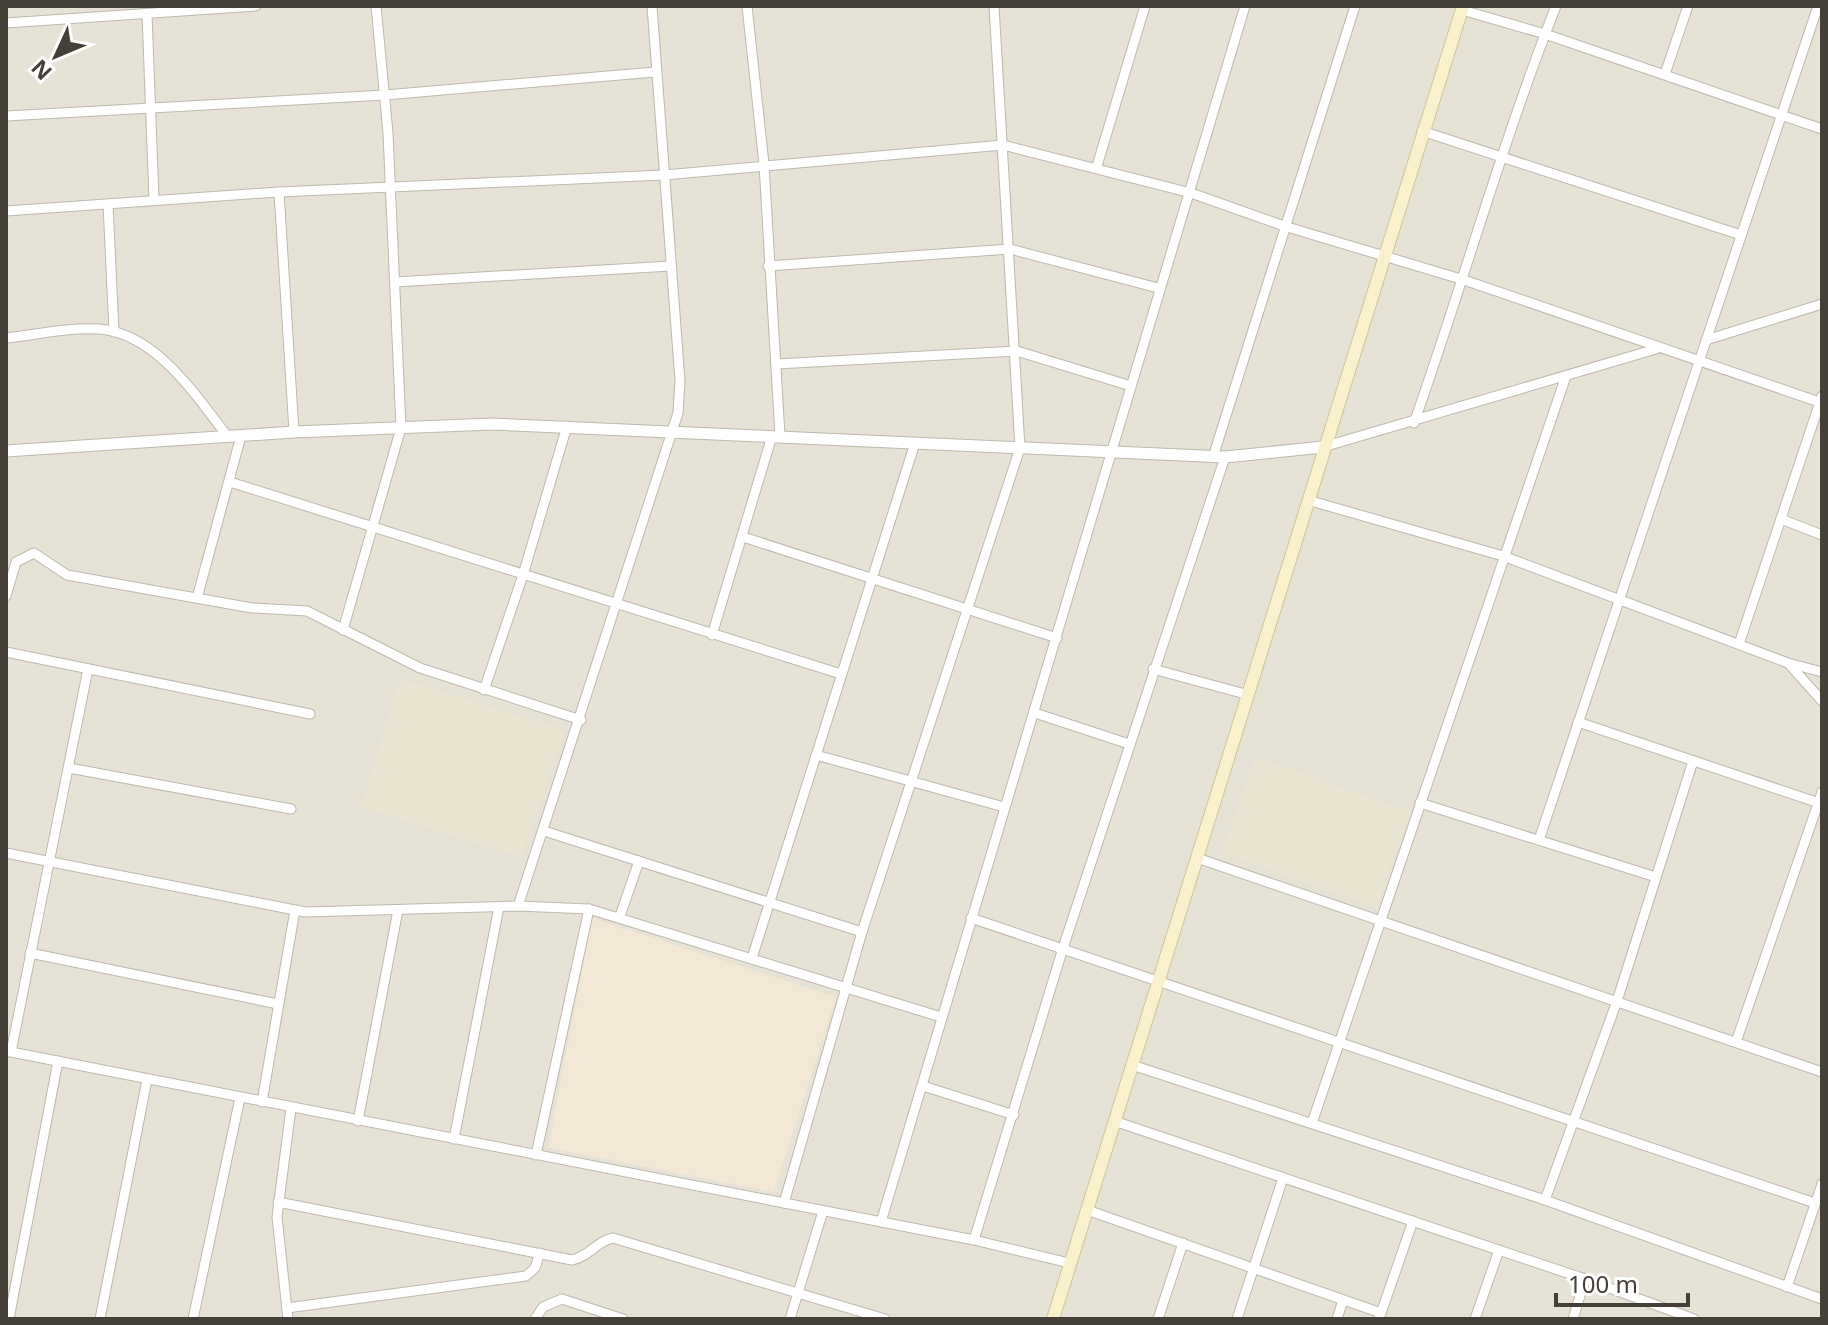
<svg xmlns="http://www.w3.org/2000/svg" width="1828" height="1325" font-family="'Noto Sans',sans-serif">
	<rect width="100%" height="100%" fill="#f2f0e8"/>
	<rect fill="#e6e2d6" x="6" y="6" width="1816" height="1313"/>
	<polygon fill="#f2e8d5" points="592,918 836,997 774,1192 548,1148"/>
	<g fill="#eae5d3">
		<polygon points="400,679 565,730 521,857 361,807"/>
		<polygon points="1255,757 1410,812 1377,907 1222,853"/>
	</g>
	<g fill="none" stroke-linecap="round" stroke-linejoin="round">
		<g stroke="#bdb8ab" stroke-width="11">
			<g id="minor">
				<polyline points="747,6 764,164 780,436"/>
				<polyline points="1462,10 1545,34 1822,129"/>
				<polyline points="147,14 154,200"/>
				<polyline points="6,23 256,6"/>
				<polyline points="1665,74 1688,6"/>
				<polyline points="6,116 385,95 655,72"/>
				<polyline points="1422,131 1741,235"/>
				<polyline points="1097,166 1145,6"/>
				<polyline points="279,192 294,432"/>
				<polyline points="108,204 114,332"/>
				<polyline points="6,211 279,192 664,175 1003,145 1191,193 1284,226 1464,280 1822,403"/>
				<polyline points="768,266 1010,249 1158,288"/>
				<polyline points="395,282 671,266"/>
				<path d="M 6,338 C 36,335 69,327 99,329 C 156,333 196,396 228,437"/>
				<polyline points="1706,340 1822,304"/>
				<polyline points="776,364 1017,351 1131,386"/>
				<path d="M 1414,423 C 1463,284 1502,143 1556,6"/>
				<polyline points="1323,447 1656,349"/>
				<polyline points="1213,457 1355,6"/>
				<polyline points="230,482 841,674"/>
				<polyline points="1311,501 1503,556 1788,663 1822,672"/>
				<polyline points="1781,519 1822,535"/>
				<polyline points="743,537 1057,638"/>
				<polyline points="6,596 16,562 34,553 67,575 252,608 307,611 420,668 581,720"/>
				<polyline points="197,598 241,436"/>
				<polyline points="343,630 401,428 388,133 376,6"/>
				<polyline points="712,635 772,436"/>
				<polyline points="1739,644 1822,396"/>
				<polyline points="6,652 310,714"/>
				<polyline points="1790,665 1822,701"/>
				<polyline points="1153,669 1249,695"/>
				<polyline points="484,690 523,575 567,426"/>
				<polyline points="1035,713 1129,744"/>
				<polyline points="1578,722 1822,804"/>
				<polyline points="816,755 1004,807"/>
				<polyline points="69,768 291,809"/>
				<polyline points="1420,803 1656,877"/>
				<polyline points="544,831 862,932"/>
				<polyline points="1539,840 1818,6"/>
				<polyline points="6,853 305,912 518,906 589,909 941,1017"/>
				<polyline points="1197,858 1822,1072"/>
				<polyline points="518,906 678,413 680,381 652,6"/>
				<polyline points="620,916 639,861"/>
				<polyline points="971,918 1815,1203"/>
				<polyline points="30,953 278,1004"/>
				<polyline points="752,958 915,443"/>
				<polyline points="1736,1042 1822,792"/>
				<polyline points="6,1051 974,1240 1069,1263"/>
				<polyline points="11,1052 88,669"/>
				<polyline points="1132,1065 1545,1200 1822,1299"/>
				<polyline points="923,1086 1014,1115"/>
				<polyline points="262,1102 295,910"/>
				<polyline points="358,1121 398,910"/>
				<polyline points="1114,1121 1585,1279 1694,1319"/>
				<polyline points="1312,1123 1566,376"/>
				<polyline points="454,1139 499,907"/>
				<polyline points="536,1155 589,909"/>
				<polyline points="1545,1200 1617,1001 1693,761"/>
				<path d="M 278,1202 L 572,1260 C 589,1257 598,1240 613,1238 L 885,1319"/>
				<polyline points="784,1203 862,932 1020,448 994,6"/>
				<polyline points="1087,1210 1381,1313"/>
				<polyline points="881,1222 1245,6"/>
				<polyline points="974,1240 1063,948 1225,457"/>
				<polyline points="1787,1287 1822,1184"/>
				<polyline points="287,1308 526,1276 535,1268 540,1253"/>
				<polyline points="9,1319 58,1061"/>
				<polyline points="100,1319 147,1080"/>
				<polyline points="193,1319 240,1098"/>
				<polyline points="288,1319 277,1217 291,1108"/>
				<polyline points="535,1319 543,1307 562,1299 623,1319"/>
				<polyline points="790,1319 823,1211"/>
				<polyline points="1158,1319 1183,1243"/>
				<polyline points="1237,1319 1283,1178"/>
				<polyline points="1337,1319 1343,1300"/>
				<polyline points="1379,1319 1413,1221"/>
				<polyline points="1475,1319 1499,1250"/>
				<polyline points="1573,1319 1585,1279"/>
			</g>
		</g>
		<g stroke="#bdb8ab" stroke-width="13">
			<polyline id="tertiary" points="6,451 294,432 492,424 1225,457 1323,447"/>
		</g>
		<g stroke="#cec49b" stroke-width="14">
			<polyline id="secondary" points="1053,1319 1463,6"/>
		</g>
		<use href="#minor" stroke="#fff" stroke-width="9"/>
		<use href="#tertiary" stroke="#fff" stroke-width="11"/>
		<use href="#secondary" stroke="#f9f1cb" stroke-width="12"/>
	</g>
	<rect width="1828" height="1325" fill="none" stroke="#454037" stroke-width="16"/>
	<g transform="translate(56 56) rotate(226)" stroke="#ffffff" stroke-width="6" paint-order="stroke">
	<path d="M0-6L14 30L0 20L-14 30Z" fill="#454037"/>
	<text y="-12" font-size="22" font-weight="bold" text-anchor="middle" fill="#454037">N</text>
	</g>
	<path d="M1556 1293v12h132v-12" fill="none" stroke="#454037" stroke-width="4"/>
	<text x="1568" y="1293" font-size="24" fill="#454037" stroke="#ffffff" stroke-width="6" paint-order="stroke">100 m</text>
</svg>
